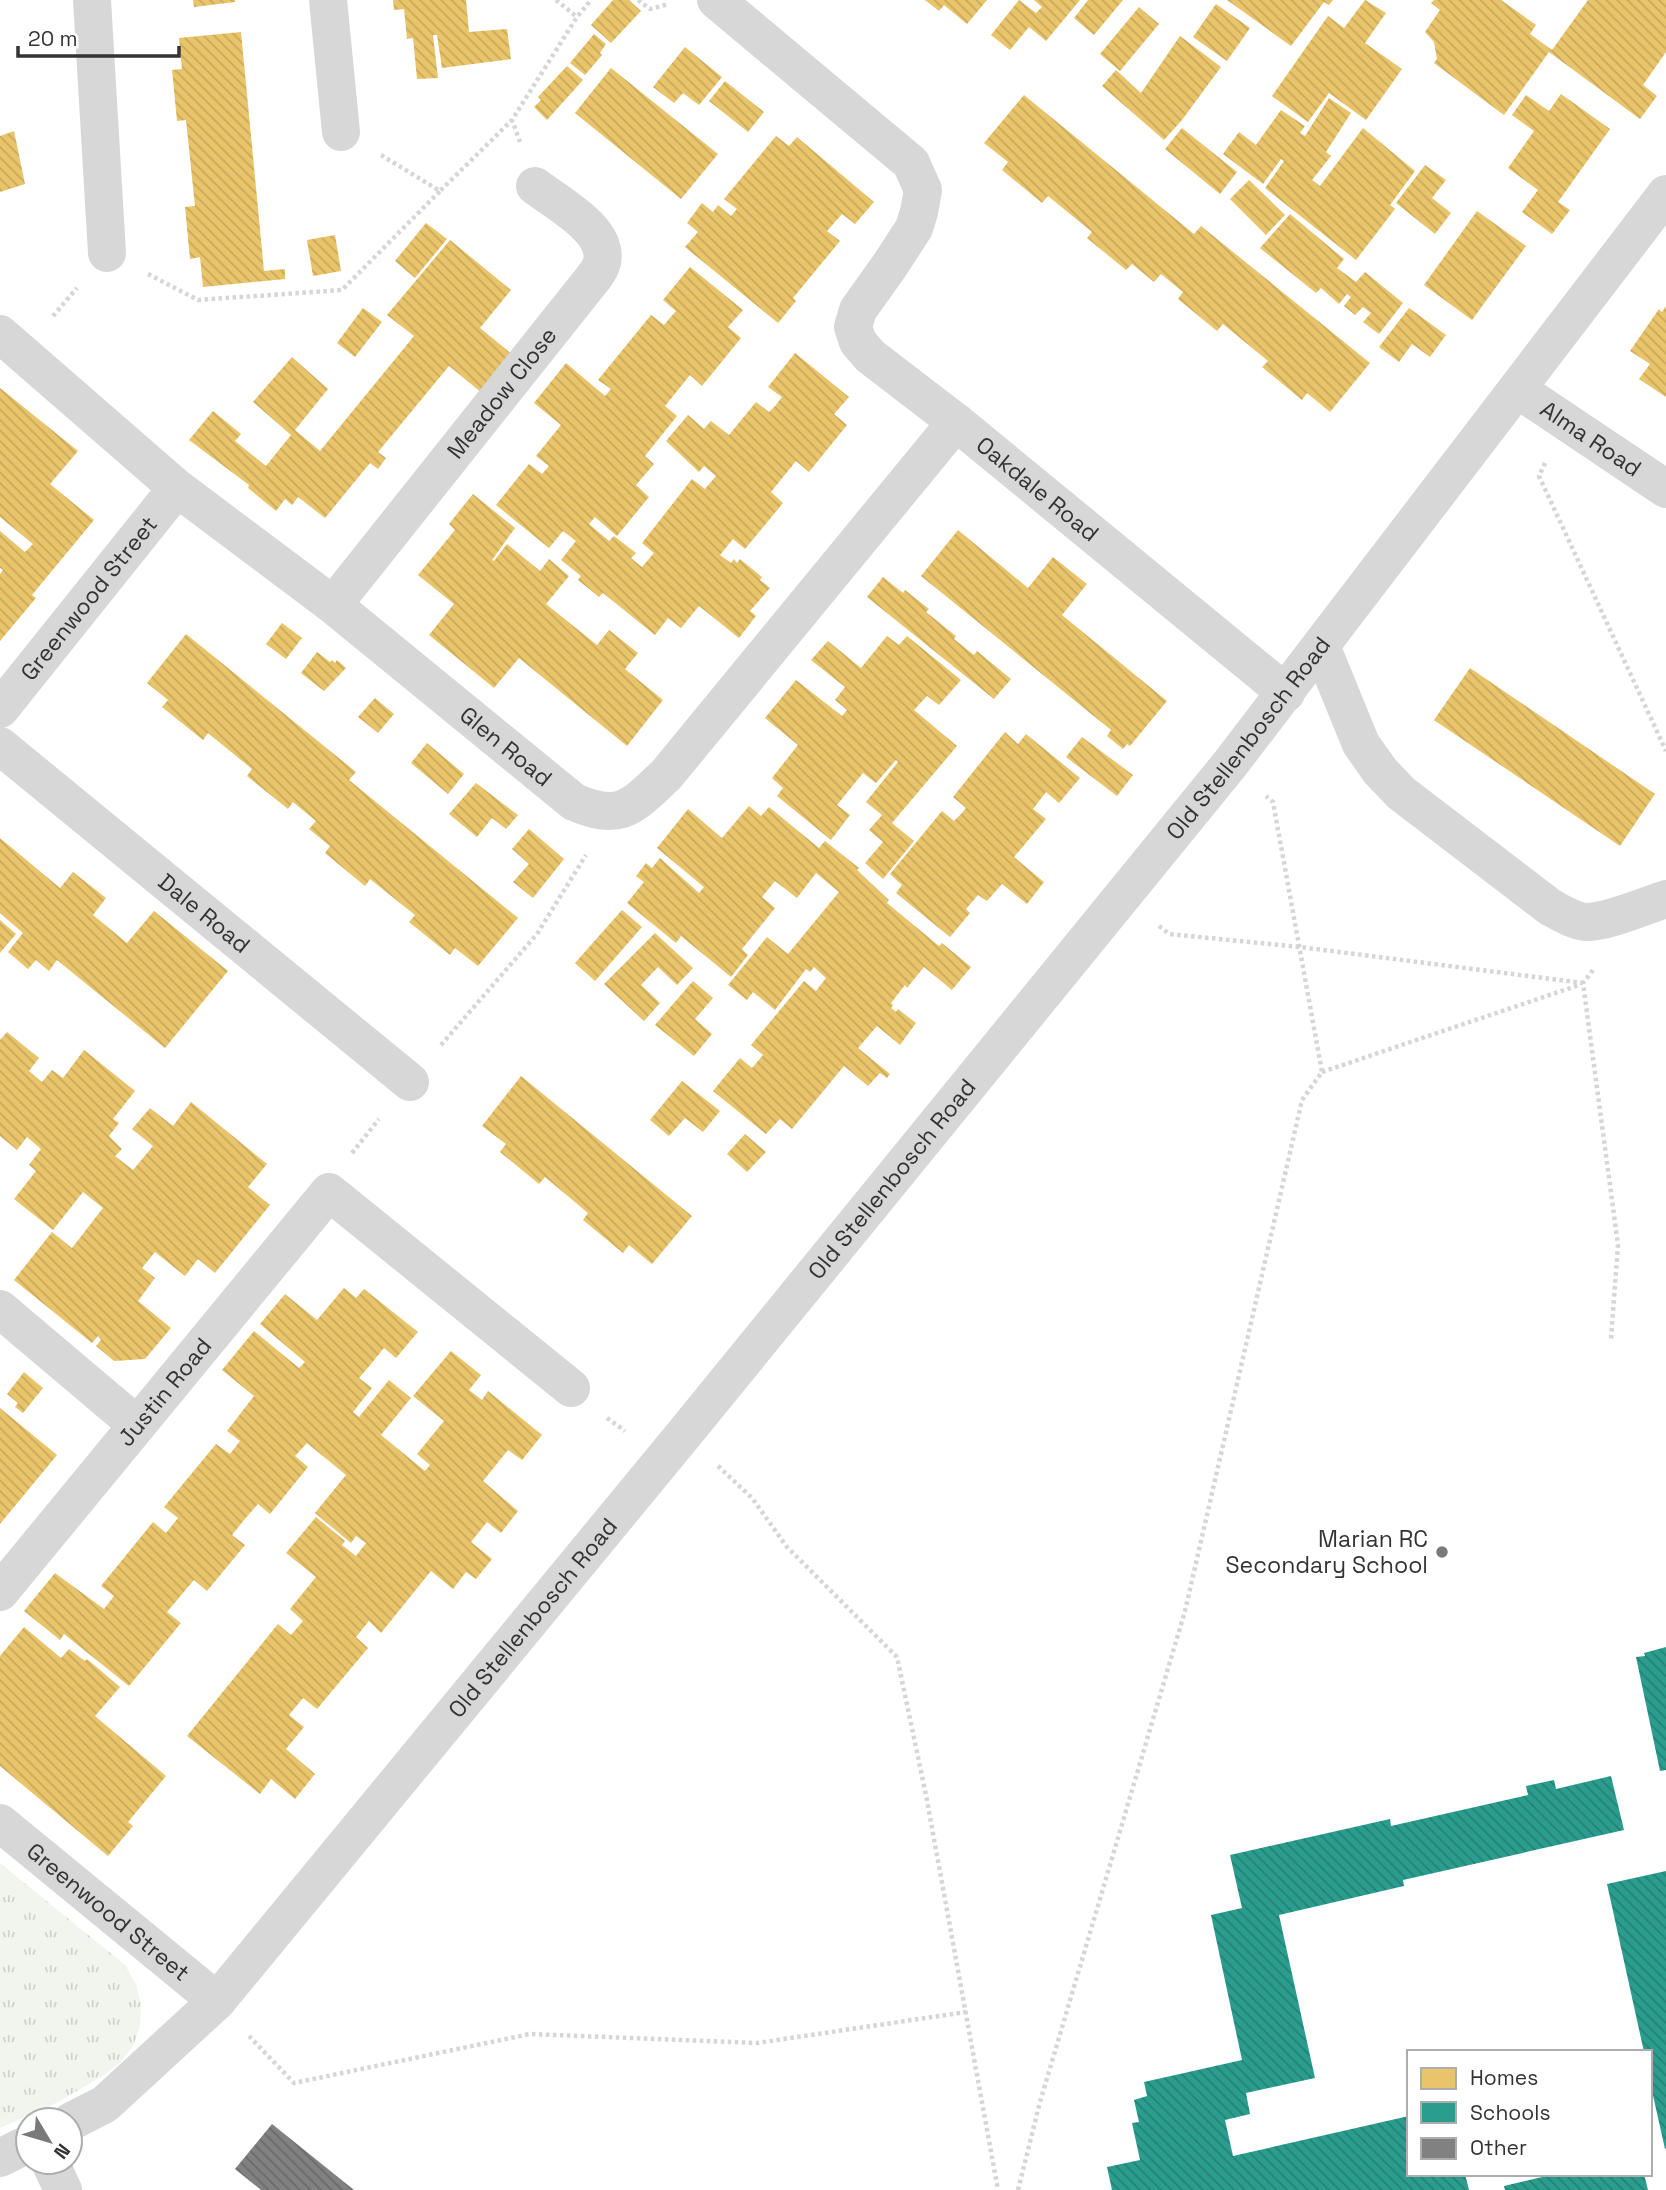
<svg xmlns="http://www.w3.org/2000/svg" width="1666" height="2190" font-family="'Space Grotesk',sans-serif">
	<defs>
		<pattern id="grass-tufts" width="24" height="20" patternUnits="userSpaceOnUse" patternTransform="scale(1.75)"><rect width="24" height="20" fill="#f1f5ed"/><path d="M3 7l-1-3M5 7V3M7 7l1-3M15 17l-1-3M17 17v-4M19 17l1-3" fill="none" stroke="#cfd2cc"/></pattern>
		<pattern id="homes-back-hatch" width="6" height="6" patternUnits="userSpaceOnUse" patternTransform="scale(1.75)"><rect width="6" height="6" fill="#e9c46a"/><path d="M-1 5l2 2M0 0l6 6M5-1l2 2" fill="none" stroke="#c8a95c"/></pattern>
		<pattern id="schools-back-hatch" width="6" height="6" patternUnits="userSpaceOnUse" patternTransform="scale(1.75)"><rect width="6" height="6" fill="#2a9d8f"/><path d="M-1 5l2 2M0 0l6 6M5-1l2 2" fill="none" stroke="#258175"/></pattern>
		<pattern id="building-back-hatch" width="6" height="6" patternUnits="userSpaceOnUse" patternTransform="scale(1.75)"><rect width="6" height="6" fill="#818181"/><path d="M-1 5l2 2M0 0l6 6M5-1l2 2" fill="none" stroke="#6a6a6a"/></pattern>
	</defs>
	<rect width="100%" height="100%" fill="#fff"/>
	<polygon fill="url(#grass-tufts)" points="0,1863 125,1965 136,1984 141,2005 140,2027 133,2046 120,2063 104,2075 58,2102 0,2128"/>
	<g fill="url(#homes-back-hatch)">
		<polygon points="193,0 235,0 235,2 194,7"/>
		<polygon points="393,0 466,0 469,32 507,29 511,59 442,68 437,35 433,35 438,78 417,79 413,38 407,39 404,9 394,10"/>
		<polygon points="613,0 629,0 641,11 611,43 591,25"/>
		<polygon points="925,0 987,0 967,24 944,5 939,11"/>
		<polygon points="1019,0 1036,13 1042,7 1034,0 1080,0 1046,41 1029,27 1010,50 991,35"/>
		<polygon points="1088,0 1123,0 1094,35 1074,18"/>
		<polygon points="1227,0 1333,0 1329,5 1324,2 1291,46"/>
		<polygon points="1365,0 1386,13 1365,43 1402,69 1366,120 1329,93 1308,122 1272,96 1328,16 1344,28"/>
		<polygon points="1434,0 1501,0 1536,25 1530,34 1552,50 1588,0 1666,0 1666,52 1643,85 1657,96 1640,119 1549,52 1504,115 1434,63 1437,59 1434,42 1425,32 1440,10 1431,3"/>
		<polygon points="1216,4 1250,28 1227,61 1193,37"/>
		<polygon points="1139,7 1159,24 1120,71 1100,54"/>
		<polygon points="241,32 264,271 285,269 285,279 203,287 200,257 190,259 185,207 195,206 186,120 177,121 172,70 182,69 179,38"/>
		<polygon points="594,34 606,44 600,53 602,55 585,75 570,63"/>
		<polygon points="1180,36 1221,67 1182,120 1164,140 1102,86 1116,70 1141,93"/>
		<polygon points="685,47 722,77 699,105 683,93 674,103 653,87"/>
		<polygon points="567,66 583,80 547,120 534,107 541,100 538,97"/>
		<polygon points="611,68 718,154 681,199 575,113"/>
		<polygon points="725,81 764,112 748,132 709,101"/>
		<polygon points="1561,94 1610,129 1558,202 1570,210 1552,234 1522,212 1538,190 1508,168 1534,131 1512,115 1526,95 1549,111"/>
		<polygon points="1024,95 1194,234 1201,226 1370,363 1330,412 1307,393 1302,400 1262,367 1268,361 1223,324 1217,331 1178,299 1183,292 1161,274 1154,282 1132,264 1126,270 1087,238 1092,232 1048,196 1042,203 1002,170 1008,162 984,143"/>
		<polygon points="1329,98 1351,113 1326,152 1331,156 1312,180 1320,186 1363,128 1415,171 1390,205 1395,209 1356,260 1265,188 1284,161 1281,159 1263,184 1223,154 1239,132 1256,145 1281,110 1305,126 1300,133 1305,136"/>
		<polygon points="1182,128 1237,172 1220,194 1165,149"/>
		<polygon points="14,131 25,184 0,192 0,136"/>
		<polygon points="776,136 789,146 797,137 874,202 855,224 842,214 827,231 840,241 793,298 796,301 778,323 685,247 698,232 687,223 702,203 713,212 718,205 731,216 737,209 724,199"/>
		<polygon points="1425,165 1446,180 1432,198 1451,213 1435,234 1396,203"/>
		<polygon points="1249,180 1285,215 1266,235 1230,199"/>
		<polygon points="1477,211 1526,246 1472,320 1424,285"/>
		<polygon points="1290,214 1344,259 1337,268 1356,282 1365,272 1403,303 1379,334 1363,322 1371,313 1363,307 1355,315 1344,306 1351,297 1347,294 1339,304 1321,288 1316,293 1260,248"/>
		<polygon points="426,223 447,239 415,278 395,261"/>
		<polygon points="335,235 341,271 313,276 307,240"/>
		<polygon points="450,240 511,290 480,328 513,355 482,393 449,366 378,452 386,458 378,469 370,463 325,518 298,497 292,505 285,499 276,511 248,488 249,485 189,440 213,411 241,434 235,441 266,466 291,435 253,402 292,357 328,389 295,430 320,451 414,336 387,315"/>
		<polygon points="690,267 743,310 728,327 741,338 702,386 690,375 665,406 677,416 645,456 654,464 636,485 649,497 617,536 595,517 589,524 609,541 614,536 636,553 631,558 642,567 654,553 642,543 692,479 705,489 716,476 704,466 699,472 666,441 688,415 704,429 711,421 729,435 756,402 769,412 775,406 782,397 768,387 795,353 849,397 834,414 847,425 809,472 796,461 771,492 783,503 745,549 733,539 720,555 731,563 734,559 737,563 740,559 762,577 760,580 770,588 750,611 756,616 739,638 699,606 681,628 668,618 655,635 603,593 599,597 578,580 581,576 561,560 576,541 563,531 549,548 496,505 529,464 542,474 549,466 536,456 561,425 534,403 566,363 605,396 611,389 598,380 651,315 664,325 669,319 676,311 663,300"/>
		<polygon points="1666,306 1666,397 1639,379 1650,364 1630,351 1659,309 1662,312"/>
		<polygon points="363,308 382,322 355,357 337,343"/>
		<polygon points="1409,308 1446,335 1430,357 1412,344 1399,362 1379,347"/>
		<polygon points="0,388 78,451 50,484 94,520 32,595 36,598 0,641 0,574 3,570 0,568 0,531 25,552 33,544 0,517"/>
		<polygon points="473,494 515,528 492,560 494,561 507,544 540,571 549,559 569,576 546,604 597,645 609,630 638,653 625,669 663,700 627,746 519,658 494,688 429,635 454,604 418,575 455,530 449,524"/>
		<polygon points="958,530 1028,588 1053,557 1087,584 1062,615 1167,701 1130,746 1127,744 1123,749 1107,736 1111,730 921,576"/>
		<polygon points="883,577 903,593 905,590 929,609 926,612 956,636 954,639 974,655 977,651 1011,679 994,699 867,597"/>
		<polygon points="282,623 302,638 286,659 266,644"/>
		<polygon points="186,634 356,772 349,780 518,918 478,966 455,948 450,955 409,922 415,915 370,879 365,886 325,853 330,846 309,829 316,821 293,802 288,809 247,776 252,769 208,733 203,740 162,707 168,700 147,683"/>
		<polygon points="887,636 899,645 907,636 961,680 939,705 927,696 914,710 957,746 892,823 914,841 883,879 865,863 883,842 869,830 882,815 866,802 898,762 896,760 876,783 863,773 837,805 850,815 831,840 777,796 783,788 772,778 798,745 765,718 796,680 842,716 847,710 835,700 845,687 811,660 828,641 861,668"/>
		<polygon points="317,652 330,662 332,660 335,663 337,660 346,668 324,691 301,673"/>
		<polygon points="1470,668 1655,794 1620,846 1434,720"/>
		<polygon points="375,698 394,714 378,733 358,717"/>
		<polygon points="1005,732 1018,744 1026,734 1080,778 1059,803 1046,792 1033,809 1046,819 1014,857 1044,882 1027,904 1002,884 987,901 978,895 966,909 970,913 950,937 896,893 902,885 890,874 942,811 954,821 961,814 966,808 953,797"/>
		<polygon points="1082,737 1133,775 1117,796 1066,757"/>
		<polygon points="427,743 464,774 448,794 411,763"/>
		<polygon points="476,783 518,815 506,829 492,818 477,837 449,814"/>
		<polygon points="749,806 761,816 769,807 819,848 825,841 859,868 857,870 889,900 887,903 939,946 942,943 971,967 952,990 924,967 907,988 905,985 891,1003 893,1005 891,1008 896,1012 898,1009 916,1023 900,1045 877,1026 858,1048 890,1074 887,1078 880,1073 868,1086 844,1066 792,1129 780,1119 766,1134 713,1091 740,1058 752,1068 763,1055 751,1045 804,981 816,991 826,978 814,967 810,972 806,969 775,1010 753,992 747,1000 728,985 767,937 788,954 839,892 816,873 797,898 775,881 762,897 775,908 742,949 748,955 731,977 681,936 676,943 627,903 644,882 636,876 646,863 652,868 660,858 699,893 704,887 657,848 688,809 722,838"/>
		<polygon points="529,829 564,859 533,898 513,882 529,864 512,849"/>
		<polygon points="0,838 60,888 73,872 106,898 93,915 127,943 154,911 228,971 165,1048 57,960 49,971 36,960 28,969 8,952 23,933 0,913"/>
		<polygon points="622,910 642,927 595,981 575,963"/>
		<polygon points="0,920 16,934 0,953"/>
		<polygon points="655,933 693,968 677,985 658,967 641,985 660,1003 644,1021 604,984"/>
		<polygon points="693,981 713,998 695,1019 712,1034 694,1056 655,1025"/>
		<polygon points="7,1032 39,1058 29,1071 42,1082 52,1070 63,1078 84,1050 135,1091 113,1119 119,1123 109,1136 122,1149 115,1156 133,1170 153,1146 132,1129 150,1108 173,1126 191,1102 267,1164 248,1187 270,1205 215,1273 198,1259 185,1276 155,1252 142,1268 155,1278 138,1301 171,1328 145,1359 114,1361 96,1346 101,1340 98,1336 92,1343 14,1280 52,1232 72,1248 103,1208 83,1192 53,1230 14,1199 36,1171 29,1165 41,1149 27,1137 17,1150 0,1136 0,1040"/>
		<polygon points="521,1076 692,1216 652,1264 629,1245 623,1253 583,1220 588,1213 545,1177 539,1184 500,1152 506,1144 482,1126"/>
		<polygon points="682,1081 720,1111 703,1132 685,1118 669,1136 650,1120"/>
		<polygon points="745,1134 766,1152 747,1172 727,1154"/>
		<polygon points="344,1288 356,1298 364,1289 418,1332 396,1358 384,1348 371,1364 359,1378 372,1388 353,1412 359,1417 389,1380 411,1398 381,1435 425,1471 430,1465 417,1454 444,1421 413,1396 451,1351 481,1375 469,1390 482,1400 488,1391 542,1435 522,1460 508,1450 483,1481 518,1511 501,1533 487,1522 471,1542 492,1559 476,1579 466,1572 453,1589 431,1571 381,1633 369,1621 356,1637 368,1648 317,1709 303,1698 289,1715 304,1727 286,1749 315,1774 295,1799 271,1779 260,1794 187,1736 278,1624 291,1635 303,1621 290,1609 316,1577 286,1553 316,1517 345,1541 342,1545 356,1556 366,1543 356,1536 351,1543 315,1513 346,1475 307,1443 295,1456 308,1467 270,1514 258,1504 244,1520 232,1535 245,1545 207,1591 194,1580 167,1612 181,1623 129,1686 64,1634 60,1640 24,1611 55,1573 104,1609 114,1596 101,1586 153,1522 166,1533 178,1518 164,1507 216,1444 230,1454 240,1441 227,1431 254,1396 222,1370 254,1331 299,1368 305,1362 260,1324 285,1294 317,1320"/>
		<polygon points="24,1372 43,1388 23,1413 15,1407 18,1403 7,1394"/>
		<polygon points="0,1408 57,1455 0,1524"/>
		<polygon points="24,1627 61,1658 69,1649 85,1661 87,1659 120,1687 95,1716 166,1776 128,1822 133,1826 108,1856 0,1766 0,1656"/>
	</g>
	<g fill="url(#schools-back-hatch)">
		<polygon points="1666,1647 1666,1770 1660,1771 1636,1657 1645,1656 1644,1653"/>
		<polygon points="1611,1776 1624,1830 1403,1880 1404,1886 1279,1915 1315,2078 1246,2093 1250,2114 1225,2120 1233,2156 1409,2116 1409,2174 1465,2174 1469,2190 1112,2190 1107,2167 1140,2160 1132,2123 1139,2122 1134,2100 1147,2096 1144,2082 1242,2060 1211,1915 1242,1908 1230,1855 1390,1819 1391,1826 1528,1795 1526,1786 1554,1780 1556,1789"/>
		<polygon points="1666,1871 1666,2148 1665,2149 1650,2082 1650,2052 1644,2052 1607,1884"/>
		<polygon points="1555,2174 1644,2174 1648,2190 1505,2190 1504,2186"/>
	</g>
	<polygon fill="url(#building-back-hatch)" points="272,2124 354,2190 261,2190 235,2169"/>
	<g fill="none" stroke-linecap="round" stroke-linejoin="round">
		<g stroke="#d6d6d6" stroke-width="4.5" stroke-dasharray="3.5 3.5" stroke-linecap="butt">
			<polyline points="556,0 577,17"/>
			<polyline points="638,0 650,9 669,4"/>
			<polyline points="520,142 512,120 577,17 591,0"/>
			<polyline points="381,155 440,191 512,120"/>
			<polyline points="148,274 198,300 342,290 440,191"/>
			<polyline points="53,316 77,288"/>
			<polyline points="1545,463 1539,476 1666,751"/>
			<polyline points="1159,926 1169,934 1300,947 1583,983"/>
			<polyline points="1593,970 1583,983 1618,1245 1611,1339"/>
			<polyline points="441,1045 537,934 586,855"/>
			<polyline points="1322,1072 1579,985"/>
			<polyline points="352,1153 379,1119"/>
			<polyline points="607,1418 625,1431"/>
			<polyline points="718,1466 752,1498 787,1547 897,1657 926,1795 998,2190"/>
			<polyline points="249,2036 294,2083 530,2034 757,2043 966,2012"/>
			<polyline points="1018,2190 1040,2102 1185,1611 1302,1100 1322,1072 1273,802 1266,796"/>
		</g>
		<g stroke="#d7d7d7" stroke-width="38">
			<polyline points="92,0 107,253"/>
			<polyline points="328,0 341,132"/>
			<path id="s1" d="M 716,0 L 911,163 L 923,190 L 919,212 L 914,228 L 890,265 L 858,310 L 853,327 L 858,342 L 870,356 L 956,422 L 1286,693"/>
			<path id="s2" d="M 0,334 L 177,488 L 333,605 L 574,802 C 621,822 632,807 666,775 L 956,422"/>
			<path id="s3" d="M 1517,389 L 1666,489"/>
			<path id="s4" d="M 333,605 L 594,277 C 597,273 601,267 602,262 C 609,230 557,203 535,186"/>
			<path d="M 1321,646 L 1361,744 L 1380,771 L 1401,793 L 1550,907 C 1561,913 1574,921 1586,922 C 1609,922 1644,906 1666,899"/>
			<path id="s5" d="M 0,709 L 177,488"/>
			<path id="s6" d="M 0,746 L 410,1082"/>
			<polyline points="0,1309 137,1425"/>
			<path id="s7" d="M 0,1592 L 329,1192 L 571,1388"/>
			<path id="s8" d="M 0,1823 L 217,2001"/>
			<path id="s9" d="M 70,2122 L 105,2104 L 217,2001 L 684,1434 L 1230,764 L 1666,194"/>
			<polyline points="0,2158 28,2144"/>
			<polyline points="50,2162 63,2190"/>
		</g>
	</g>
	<circle fill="#7a7a7a" stroke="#fff" stroke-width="2.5" cx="1442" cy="1552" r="7"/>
	<g text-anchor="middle" stroke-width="7" stroke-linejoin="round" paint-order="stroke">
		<g font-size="23" fill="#333" stroke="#fff">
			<text dy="8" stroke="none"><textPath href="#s4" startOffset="271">Meadow Close</textPath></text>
			<text dy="8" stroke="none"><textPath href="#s3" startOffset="89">Alma Road</textPath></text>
			<text dy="8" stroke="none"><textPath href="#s1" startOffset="688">Oakdale Road</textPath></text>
			<text dy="8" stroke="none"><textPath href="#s5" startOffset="142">Greenwood Street</textPath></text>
			<text dy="8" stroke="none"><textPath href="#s9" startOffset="1822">Old Stellenbosch Road</textPath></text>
			<text dy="8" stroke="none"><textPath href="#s2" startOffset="653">Glen Road</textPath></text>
			<text dy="8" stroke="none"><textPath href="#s6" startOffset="264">Dale Road</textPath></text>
			<text dy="8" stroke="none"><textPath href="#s9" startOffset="1255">Old Stellenbosch Road</textPath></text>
			<text dy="8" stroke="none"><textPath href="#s7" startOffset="259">Justin Road</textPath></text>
			<text dy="8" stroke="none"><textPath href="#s9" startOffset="688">Old Stellenbosch Road</textPath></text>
			<text dy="8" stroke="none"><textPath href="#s8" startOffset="140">Greenwood Street</textPath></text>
		</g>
		<g font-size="23" fill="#333" stroke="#fff" text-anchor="end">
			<text x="1428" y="1547">Marian RC<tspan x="1428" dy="26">Secondary School</tspan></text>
		</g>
	</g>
	<rect x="1407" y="2050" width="245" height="126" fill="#ffffff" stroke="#adadad" stroke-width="2"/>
	<rect x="1421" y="2068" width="35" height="21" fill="#e9c46a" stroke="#adadad" stroke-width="2"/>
	<text x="1470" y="2085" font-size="21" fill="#333333">Homes</text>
	<rect x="1421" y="2102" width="35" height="21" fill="#2a9d8f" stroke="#adadad" stroke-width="2"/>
	<text x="1470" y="2120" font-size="21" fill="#333333">Schools</text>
	<rect x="1421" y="2138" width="35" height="21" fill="#818181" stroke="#adadad" stroke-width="2"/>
	<text x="1470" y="2155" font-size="21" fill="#333333">Other</text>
	<g transform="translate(49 2141) rotate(128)"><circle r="33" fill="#ffffff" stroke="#adadad" stroke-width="2"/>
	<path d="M0-5L12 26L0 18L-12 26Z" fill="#7a7a7a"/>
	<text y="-10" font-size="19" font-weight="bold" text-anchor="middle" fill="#333333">N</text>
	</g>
	<path d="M18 46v10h161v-10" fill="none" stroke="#333333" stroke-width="3.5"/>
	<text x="28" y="46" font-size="21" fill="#333333" stroke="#ffffff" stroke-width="5" paint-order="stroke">20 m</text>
</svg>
